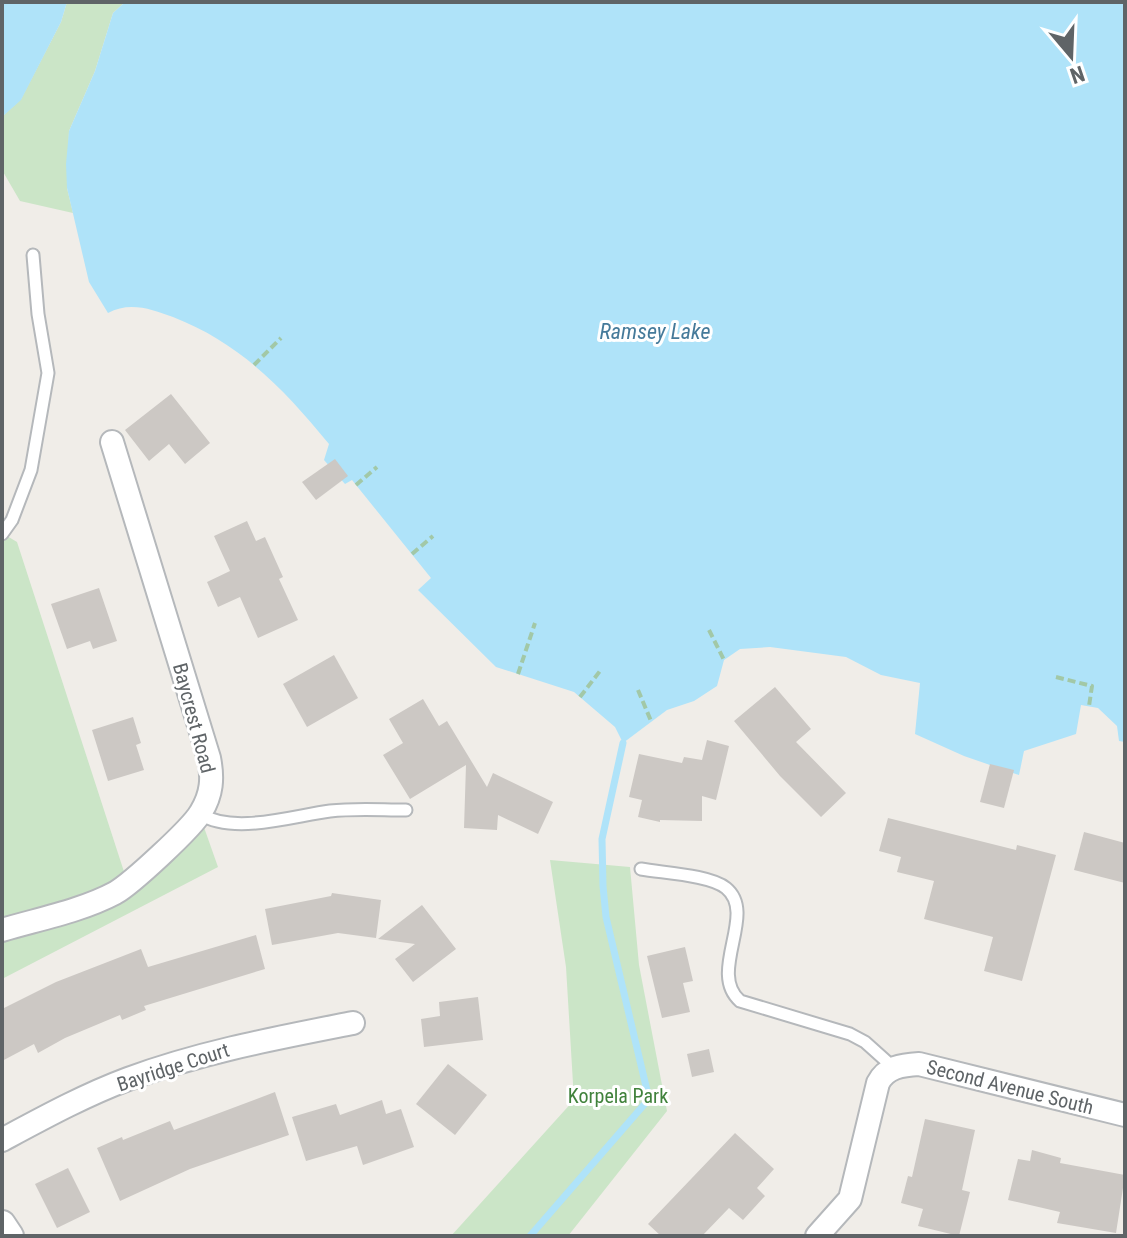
<svg xmlns="http://www.w3.org/2000/svg" width="1127" height="1238" font-family="'Roboto Condensed',sans-serif">
	<rect width="100%" height="100%" fill="#f0ede8"/>
	<g fill="#cbe5c7">
		<polygon points="67,2 125,2 113,13 95,71 69,131 67,188 73,213 20,201 2,170 2,117 21,99 61,22"/>
		<polygon points="2,533 17,542 128,884 200,816 218,867 2,979"/>
		<polygon points="550,860 630,867 639,965 667,1111 568,1236 451,1236 574,1100 566,967"/>
	</g>
	<g fill="#afe3f9">
		<polygon points="2,2 67,2 61,22 21,100 2,117"/>
		<path d="M 125,2 L 1125,2 L 1125,742 L 1119,741 L 1117,726 L 1098,708 L 1081,705 L 1076,734 L 1024,751 L 1019,775 L 964,756 L 915,734 L 920,683 L 881,675 L 846,657 L 770,647 L 740,649 L 724,660 L 717,686 L 694,701 L 667,710 L 623,743 L 615,727 L 574,692 L 496,667 L 418,590 L 431,578 L 352,480 L 345,484 L 324,460 L 329,444 C 284,389 240,343 173,317 C 152,309 129,301 108,313 L 89,282 L 67,188 L 66,164 L 69,131 L 95,71 L 113,13 Z"/>
	</g>
	<g fill="none" stroke-linecap="round" stroke-linejoin="round">
		<polyline stroke="#afe3f9" stroke-width="7" points="530,1236 649,1099 606,917 603,886 602,839 623,743"/>
	</g>
	<g fill="#ccc8c4">
		<polygon points="171,394 210,443 185,464 169,444 149,461 125,430"/>
		<polygon points="335,459 348,476 316,500 302,482"/>
		<polygon points="247,521 256,541 265,537 283,577 279,579 298,620 258,638 240,597 218,607 207,582 230,571 214,536"/>
		<polygon points="99,588 117,641 93,649 90,641 67,649 51,604"/>
		<polygon points="334,655 358,698 307,727 283,684"/>
		<polygon points="775,687 811,729 796,742 846,793 821,817 780,776 734,721"/>
		<polygon points="423,699 439,726 447,721 487,787 493,773 553,802 538,834 498,815 497,830 464,828 466,765 410,799 383,755 403,743 389,719"/>
		<polygon points="133,717 141,743 136,745 144,770 108,781 92,730"/>
		<polygon points="707,740 729,746 716,800 702,796 702,821 660,820 660,822 638,817 642,800 629,797 639,754 682,763 684,757 702,760"/>
		<polygon points="990,764 1014,770 1004,808 980,802"/>
		<polygon points="888,818 1016,850 1017,845 1056,855 1022,981 984,971 993,937 924,919 934,881 897,872 901,857 879,851"/>
		<polygon points="1084,832 1125,843 1125,883 1074,870"/>
		<polygon points="332,893 381,900 376,938 338,933 272,945 265,909 331,896"/>
		<polygon points="422,905 456,949 413,982 395,959 415,944 378,939"/>
		<polygon points="256,935 265,969 144,1006 146,1010 122,1020 120,1015 65,1038 38,1053 34,1044 2,1061 2,1009 56,982 141,949 148,967"/>
		<polygon points="685,947 693,981 683,983 690,1012 662,1018 647,956"/>
		<polygon points="478,997 483,1040 424,1047 421,1019 440,1016 439,1002"/>
		<polygon points="709,1049 714,1072 692,1077 687,1054"/>
		<polygon points="448,1064 487,1095 455,1135 416,1104"/>
		<polygon points="275,1092 289,1135 190,1169 120,1201 97,1148 122,1137 123,1140 170,1121 174,1130"/>
		<polygon points="382,1100 386,1114 401,1109 414,1147 363,1165 357,1146 306,1161 292,1117 336,1104 340,1115"/>
		<polygon points="925,1119 975,1130 962,1190 970,1192 959,1236 918,1226 923,1209 901,1203 908,1176 912,1177"/>
		<polygon points="735,1133 774,1169 757,1188 765,1196 743,1220 729,1208 702,1236 661,1236 648,1224"/>
		<polygon points="1032,1150 1061,1158 1060,1163 1125,1175 1116,1233 1057,1223 1060,1212 1008,1200 1018,1159 1030,1161"/>
		<polygon points="68,1168 90,1212 57,1228 35,1184"/>
	</g>
	<g fill="none" stroke-linecap="round" stroke-linejoin="round">
		<g stroke="#b5b8bb" stroke-width="15">
			<g id="service">
				<polyline points="2,534 12,520 31,470 48,373 38,314 33,255"/>
				<path d="M 200,814 C 234,835 292,816 330,811 C 355,808 381,810 406,810"/>
				<path d="M 641,869 C 663,873 710,875 726,888 C 758,914 707,972 740,1001 L 850,1034 L 865,1042 L 894,1068"/>
			</g>
		</g>
		<g stroke="#b5b8bb" stroke-width="26">
			<g id="minor">
				<path d="M 2,930 C 39,919 81,911 115,893 C 131,884 192,828 201,812 C 212,794 213,778 209,758 L 112,442"/>
				<path d="M 2,1140 C 43,1118 85,1095 128,1079 C 201,1052 277,1038 353,1023"/>
				<path d="M 817,1236 L 850,1199 L 878,1083 C 886,1067 902,1065 919,1064 L 1125,1115"/>
			</g>
		</g>
		<g stroke="#b5b8bb" stroke-width="30">
			<polyline id="tertiary" points="2,1224 10,1236"/>
		</g>
		<g stroke="#a2c8a7" stroke-width="4" stroke-dasharray="8 4" stroke-linecap="butt">
			<polyline points="254,365 281,338"/>
			<polyline points="356,485 377,467"/>
			<polyline points="412,554 433,536"/>
			<polyline points="709,630 724,660"/>
			<polyline points="518,674 535,623"/>
			<polyline points="1056,677 1092,686 1089,706"/>
			<polyline points="638,690 651,721"/>
			<polyline points="580,697 600,671"/>
		</g>
		<use href="#service" stroke="#fff" stroke-width="11"/>
		<use href="#minor" stroke="#fff" stroke-width="22"/>
		<use href="#tertiary" stroke="#fff" stroke-width="26"/>
	</g>
	<g text-anchor="middle" stroke-width="6" stroke-linejoin="round" paint-order="stroke">
		<g font-size="20" fill="#5f6467" stroke="#fff">
			<text transform="translate(194 718) rotate(75)" y="7">Baycrest Road</text>
			<text transform="translate(173 1067) rotate(-18)" y="7">Bayridge Court</text>
			<text transform="translate(1010 1087) rotate(14)" y="7">Second Avenue South</text>
		</g>
		<g font-size="20" fill="#41823c" stroke="#fff">
			<text x="618" y="1103">Korpela Park</text>
		</g>
		<g font-size="22" font-style="italic" fill="#457a9a" stroke="#fff">
			<text x="655" y="339">Ramsey Lake</text>
		</g>
	</g>
	<rect width="1127" height="1238" fill="none" stroke="#5f6467" stroke-width="8"/>
	<g transform="translate(1071 56) rotate(161)" stroke="#ffffff" stroke-width="6" paint-order="stroke">
	<path d="M0-6L14 30L0 20L-14 30Z" fill="#5f6467"/>
	<text y="-12" font-size="22" font-weight="bold" text-anchor="middle" fill="#5f6467">N</text>
	</g>
</svg>
